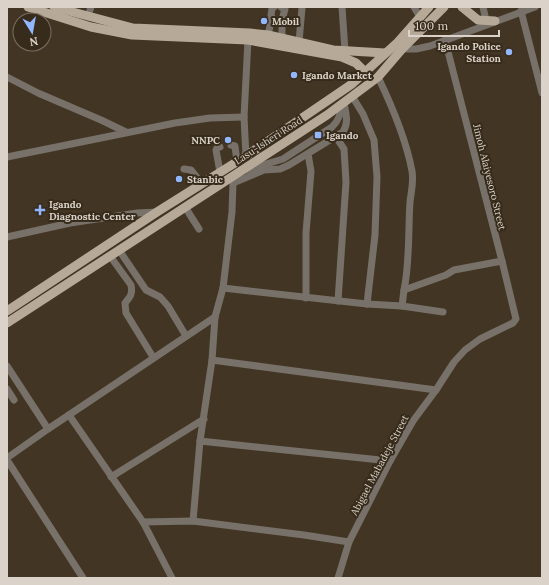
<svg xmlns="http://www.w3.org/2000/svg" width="549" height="585" font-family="Lora,serif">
	<rect width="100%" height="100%" fill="#423524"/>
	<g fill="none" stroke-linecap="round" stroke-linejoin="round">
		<g stroke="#777169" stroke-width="7">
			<polyline points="281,7 285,9 282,20 282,38"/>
			<polyline points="342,7 345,51"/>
			<polyline points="414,7 420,17"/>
			<polyline points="483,7 486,20"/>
			<polyline points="521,11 542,93"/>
			<polyline points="88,16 91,7"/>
			<polyline points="268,35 272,17 271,15 272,8 274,7"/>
			<polyline points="299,42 302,8"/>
			<polyline points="402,49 416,49 430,46 535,7"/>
			<polyline points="7,77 38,93 101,120 126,132"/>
			<path d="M 378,77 C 392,106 406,139 412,171 C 414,182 411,192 410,202 C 408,232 410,261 404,290"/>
			<polyline points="352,96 363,114 374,140 377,177 375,235 367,304"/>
			<polyline points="336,137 344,149 346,182 338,301"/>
			<polyline points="231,145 235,146 237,162"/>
			<polyline points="220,147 217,148 216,150 220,172"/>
			<polyline points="246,156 244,117 248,40"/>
			<polyline points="7,157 175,123 210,118 244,117"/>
			<polyline points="184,169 191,170 202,184"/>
			<path d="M 246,170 L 283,159 L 332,127 C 339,120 341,114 341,104"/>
			<path d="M 233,183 L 264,170 L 280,169 L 289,165 L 343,132 C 349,122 346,114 344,103"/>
			<polyline points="185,207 199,229"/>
			<polyline points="7,237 70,223 137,213 157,212"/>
			<polyline points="119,250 146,290 160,297 168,306 186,336"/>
			<path d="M 110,256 L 131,285 C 133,294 130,297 125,303 L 126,313 L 153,357"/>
			<polyline points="223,288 367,304 402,306 404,290 446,275 454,270 502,261"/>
			<polyline points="306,298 306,233 311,171 308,154"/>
			<polyline points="402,306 443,312"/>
			<polyline points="212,360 436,390"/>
			<polyline points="7,366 48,429"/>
			<polyline points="7,389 14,400"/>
			<polyline points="69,415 143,522 172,578"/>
			<polyline points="200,441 390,461"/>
			<polyline points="7,458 48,429 215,317"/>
			<polyline points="7,460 83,578"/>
			<polyline points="111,477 204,419"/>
			<polyline points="193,521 200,441 212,360 215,317 223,288 232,212 233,183 232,177"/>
			<polyline points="143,522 193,521 304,535 349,542"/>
			<polyline points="338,578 349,542 390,461 413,421 436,390 454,362 465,350 480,339 513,323 516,319 502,261 445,40"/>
		</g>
		<g stroke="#b6a998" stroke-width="9">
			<polyline points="28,7 91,27 132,35 248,40 342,57 356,63 365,72"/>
			<polyline points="54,7 133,28 250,33 268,35 333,50 385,53"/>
			<polyline points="462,7 478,20 495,21"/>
			<polyline points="7,311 157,212 246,156 352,84 398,42 429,7"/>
			<polyline points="7,323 327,115 378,77 402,49 444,7"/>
		</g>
	</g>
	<g fill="#92b7fd" stroke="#372b1b" stroke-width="1.5">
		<circle cx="264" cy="21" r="4"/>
		<circle cx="509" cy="52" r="4"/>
		<circle cx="294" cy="75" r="4"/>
		<rect x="314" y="131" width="8" height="8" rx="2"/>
		<circle cx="228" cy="140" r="4"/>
		<circle cx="179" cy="179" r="4"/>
		<path d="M38 204h4v4h4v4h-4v4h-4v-4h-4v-4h4z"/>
	</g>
	<g text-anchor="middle" stroke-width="4" stroke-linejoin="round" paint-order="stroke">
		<g font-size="10" font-weight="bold" fill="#dbd3c9" stroke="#372b1b" text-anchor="start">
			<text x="272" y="25">Mobil</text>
			<text x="501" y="50" text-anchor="end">Igando Police<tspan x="501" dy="12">Station</tspan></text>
			<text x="302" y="79">Igando Market</text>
			<text x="326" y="139">Igando</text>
			<text x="220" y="144" text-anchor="end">NNPC</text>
			<text x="187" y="183">Stanbic</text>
			<text x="49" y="208">Igando<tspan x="49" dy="12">Diagnostic Center</tspan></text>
		</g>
		<g font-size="10" fill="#dbd3c9" stroke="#372b1b">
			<text transform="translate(268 140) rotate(-33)" y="4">Lasu-Isheri Road</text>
			<text transform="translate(490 177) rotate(76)" y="4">Jimoh Alaiyesoro Street</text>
			<text transform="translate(379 465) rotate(-62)" y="4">Abigael Mabadeje Street</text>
		</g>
	</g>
	<rect width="549" height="585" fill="none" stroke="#dbd3c9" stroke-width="16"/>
	<g transform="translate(32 32) rotate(169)"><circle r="19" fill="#372b1b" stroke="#796e61"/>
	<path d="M0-3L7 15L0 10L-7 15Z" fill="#92b7fd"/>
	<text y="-6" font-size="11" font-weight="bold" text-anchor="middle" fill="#dbd3c9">N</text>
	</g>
	<path d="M409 30v6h90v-6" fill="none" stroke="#dbd3c9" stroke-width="2"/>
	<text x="415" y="30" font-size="12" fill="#dbd3c9" stroke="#372b1b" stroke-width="3" paint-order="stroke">100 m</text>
</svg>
